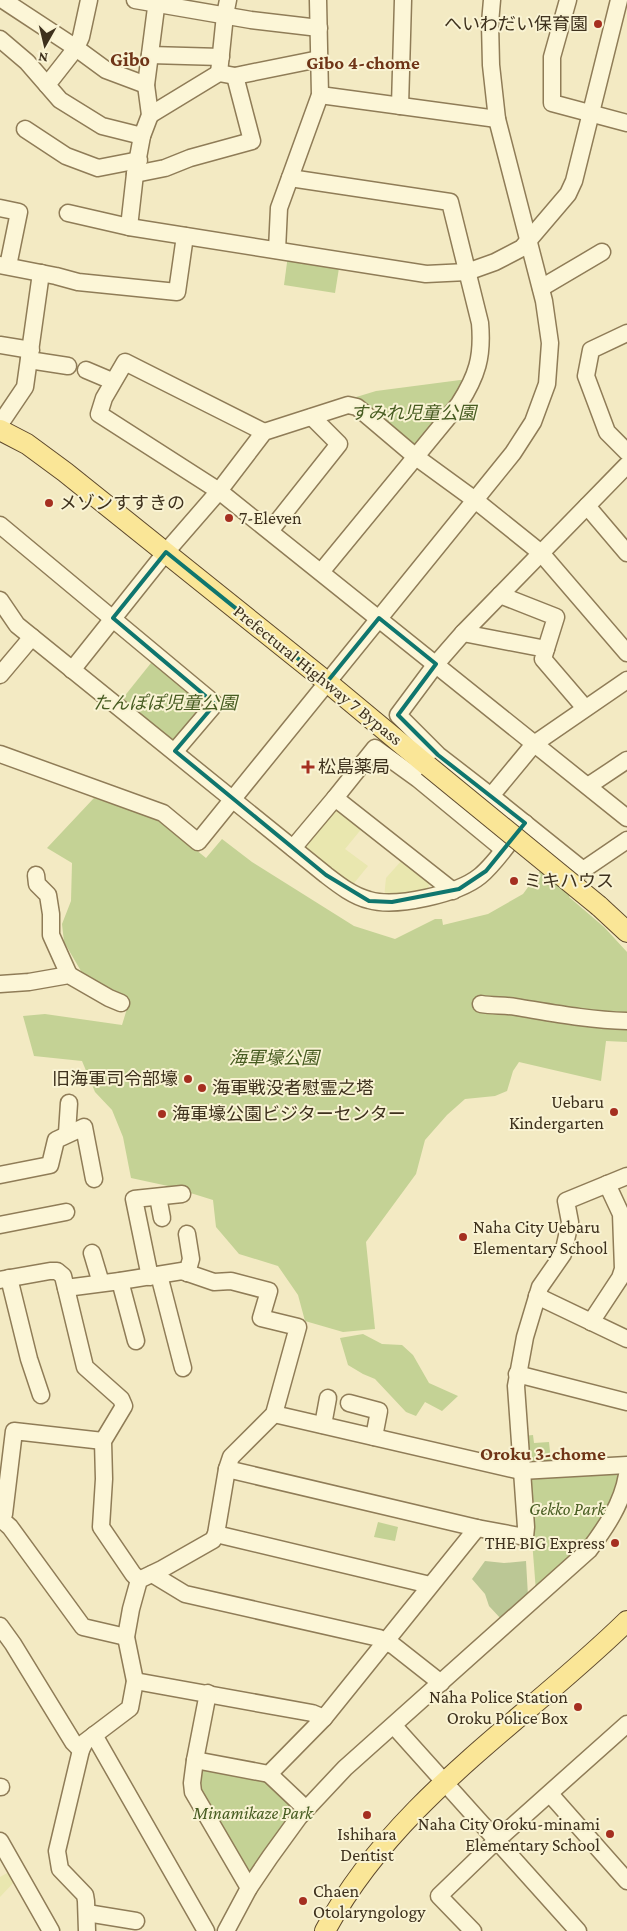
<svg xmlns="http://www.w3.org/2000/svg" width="627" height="1931" font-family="'Crimson Pro','Noto Sans JP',serif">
	<rect width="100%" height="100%" fill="#f3eac3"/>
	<g fill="#e9e7af">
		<polygon points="340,807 363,827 345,849 368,866 350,888 303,852 304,842 332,808"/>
		<polygon points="403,859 430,879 427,894 384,898 386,878"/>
		<polygon points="9,1872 16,1880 0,1897 0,1877"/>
	</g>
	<g fill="#c4d295">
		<polygon points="288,255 334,263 339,268 335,293 284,285"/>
		<polygon points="468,379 421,445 412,446 353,398 376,391"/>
		<polygon points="155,658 206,707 177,741 170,743 119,703"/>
		<polygon points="94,798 158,819 206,858 222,839 252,862 354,926 395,939 435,919 442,919 443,925 488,914 523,894 554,852 583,876 569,897 604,927 627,952 627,1042 606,1041 601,1081 519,1062 513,1071 507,1091 495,1096 465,1099 447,1115 425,1140 416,1174 366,1242 375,1329 343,1332 305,1321 298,1295 278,1266 239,1254 216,1227 213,1200 168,1186 131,1178 123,1137 112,1110 95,1092 82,1061 34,1056 23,1016 45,1014 122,1025 129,1002 96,986 81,971 64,942 62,924 71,901 72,863 47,848"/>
		<polygon points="363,1334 382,1344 402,1345 413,1355 429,1383 458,1396 442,1411 425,1402 416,1416 406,1412 375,1379 363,1374 348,1365 340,1338"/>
		<polygon points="533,1435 534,1443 549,1442 551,1461 530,1461 527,1459 523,1436"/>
		<polygon points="622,1473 606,1516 586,1546 536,1591 527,1477"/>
		<polygon points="378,1522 398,1527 395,1541 374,1537"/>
		<polygon points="202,1767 270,1780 300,1809 251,1875 247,1874 196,1784"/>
	</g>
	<polygon fill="#bbc795" points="485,1561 504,1563 526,1561 528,1596 502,1620 489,1606 485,1594 472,1579"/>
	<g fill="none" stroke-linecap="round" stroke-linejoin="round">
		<g stroke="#8f7c57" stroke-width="19">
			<g id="minor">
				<polyline points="3,0 76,48 106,70 146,85"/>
				<polyline points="89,0 81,37 76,48 47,85 60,100 102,126 142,136"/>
				<polyline points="135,0 251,20 319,28"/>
				<polyline points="568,0 552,57 552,103 627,123"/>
				<polyline points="0,39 27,62 47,85"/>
				<polyline points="150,55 221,57"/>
				<polyline points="219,73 225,15 228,0"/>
				<polyline points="320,95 497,119"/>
				<polyline points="400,106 403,0"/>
				<polyline points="150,115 219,73 235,76 319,59"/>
				<polyline points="25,129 66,156 98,168 139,160"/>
				<polyline points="135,174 165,168 190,158 252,141 235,76"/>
				<path d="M 290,178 L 450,202 L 480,323 C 483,357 477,376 459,404 L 321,572"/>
				<polyline points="0,208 19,212 8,266"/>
				<polyline points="68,213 129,227 426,274 467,272 495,262 522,248 568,194 574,181 619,0"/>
				<polyline points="129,227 135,174 142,136 150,115 146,85 157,0"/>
				<polyline points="277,250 279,208 320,95 318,0"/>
				<polyline points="0,265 56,276 78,282 177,292 185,236"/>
				<polyline points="541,288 602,252"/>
				<polyline points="627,333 591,350 586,376 607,432 627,452"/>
				<polyline points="0,345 31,350"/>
				<polyline points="29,360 68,366"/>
				<polyline points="86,370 112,381"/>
				<polyline points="0,424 25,387 41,273"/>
				<polyline points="264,432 125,362 104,398 99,414 219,491 627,818"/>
				<polyline points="587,506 627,553"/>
				<polyline points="0,525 215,704 175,751"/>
				<polyline points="270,531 339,444 312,417"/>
				<polyline points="500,595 556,617 546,649"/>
				<path d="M 0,600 L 17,625 L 326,875 C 339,885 353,896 369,900 C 396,908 458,894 480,876 C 497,862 510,840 525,823"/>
				<polyline points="463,633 546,649 543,659 585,708"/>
				<polyline points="72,670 166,552 219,491 264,432 348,405 357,407 416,457 475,500 541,553 627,653"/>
				<polyline points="0,675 32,637"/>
				<polyline points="627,680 534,744 491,796 583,870 627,840"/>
				<polyline points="0,754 163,813 198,842 475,500 513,453 533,422 547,384 550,343 544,301 497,119 491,65 490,23 492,0"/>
				<polyline points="588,786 627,760"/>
				<polyline points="491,796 438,755 398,715 436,664 463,633 627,465"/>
				<polyline points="335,798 375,748 418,779 503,849"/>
				<polyline points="293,848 335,798 453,891"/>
				<polyline points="36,875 37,884 48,895 51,914 51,935 69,975"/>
				<polyline points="0,984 29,982 69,975 109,998 121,1003"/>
				<path d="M 481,1004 C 493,1006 505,1005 516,1007 C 553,1013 589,1020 627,1021"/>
				<polyline points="67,1133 69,1103"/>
				<polyline points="0,1175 50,1165 56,1140 84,1127 94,1179"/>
				<polyline points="158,1197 162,1218"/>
				<polyline points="0,1225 66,1212"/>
				<polyline points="92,1253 101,1283"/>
				<polyline points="187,1273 191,1259 187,1234"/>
				<polyline points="159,1275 183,1368"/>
				<polyline points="150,1277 134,1199 182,1194"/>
				<polyline points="9,1278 29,1359 41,1395"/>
				<polyline points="0,1280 50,1271 57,1271 63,1276 85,1367 121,1399 124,1406 103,1441 104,1479 101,1527 133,1574 139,1580"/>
				<polyline points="120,1281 136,1341"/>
				<polyline points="66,1288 120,1281 182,1271 214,1282 231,1281 269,1291 261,1318 298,1327 274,1414 231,1457 227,1469 216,1534 213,1540 162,1569 139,1580 131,1609 126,1637 135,1681 130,1708 85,1742 81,1750 57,1851 60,1869 85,1895 86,1901 87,1931"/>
				<polyline points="537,1296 627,1339"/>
				<polyline points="591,1322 620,1278 623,1269 621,1214 607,1184"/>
				<polyline points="517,1374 627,1402"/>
				<polyline points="349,1403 379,1411 374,1437"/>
				<polyline points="274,1414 521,1471 627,1465"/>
				<polyline points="323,1425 328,1398"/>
				<polyline points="227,1469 477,1528 525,1537 526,1527 516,1386 525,1337 540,1287 563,1254 570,1222 566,1201 627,1176"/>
				<polyline points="2,1520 10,1527 83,1627 126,1637"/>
				<polyline points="0,1521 4,1514 14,1431 103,1441"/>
				<polyline points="216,1534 430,1585"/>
				<polyline points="152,1574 185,1594 379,1638 394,1646 441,1683"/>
				<polyline points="0,1626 13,1644 73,1742 81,1750"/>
				<polyline points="135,1681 312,1713 324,1718"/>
				<polyline points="208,1693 195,1760 269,1774 324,1718 477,1528"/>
				<polyline points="394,1726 578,1931"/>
				<polyline points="94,1735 206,1931"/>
				<polyline points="195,1760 192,1783 193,1792 249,1888"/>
				<polyline points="269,1774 306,1809"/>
				<polyline points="0,1787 1,1787"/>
				<polyline points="550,1794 627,1881"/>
				<polyline points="0,1841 51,1931"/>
				<polyline points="87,1913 136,1921"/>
				<path d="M 226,1931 L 249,1888 L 270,1857 L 299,1817 L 345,1768 L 589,1550 C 606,1527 622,1504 627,1475"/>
				<polyline points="473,1931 439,1896 497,1840 627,1724"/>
			</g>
		</g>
		<g stroke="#5d482c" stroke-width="22">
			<g id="major">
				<polyline points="0,430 27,444 65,472 327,682 428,766"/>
				<polyline points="599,906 627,932"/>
				<path d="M 325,1931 C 394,1801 525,1721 627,1621"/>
			</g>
		</g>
		<use href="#minor" stroke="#fcf6d7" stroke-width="16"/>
		<use href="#major" stroke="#fae697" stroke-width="20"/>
		<g stroke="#5d482c" stroke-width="22" stroke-linecap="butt">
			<polyline id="major-bridge" points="428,766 599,906"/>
		</g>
		<use href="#major-bridge" stroke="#fae697" stroke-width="20"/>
	</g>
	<path fill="none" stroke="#0f766e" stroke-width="4" stroke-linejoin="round" d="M 166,552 L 327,682 L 379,618 L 436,664 L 398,715 L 438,755 L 525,823 L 486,871 L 459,889 L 392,902 L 369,901 L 326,875 L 175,751 L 215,704 L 113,618 Z"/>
	<g fill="#a52f20" stroke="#f9f3d3" stroke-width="2">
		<circle cx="598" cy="24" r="5"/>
		<circle cx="49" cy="503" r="5"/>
		<circle cx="229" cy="518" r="5"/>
		<path d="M305.5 759.5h5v5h5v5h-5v5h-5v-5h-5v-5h5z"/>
		<circle cx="514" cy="881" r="5"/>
		<circle cx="188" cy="1079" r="5"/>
		<circle cx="202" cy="1088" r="5"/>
		<circle cx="614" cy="1112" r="5"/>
		<circle cx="162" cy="1114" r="5"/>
		<circle cx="463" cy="1237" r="5"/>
		<circle cx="615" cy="1543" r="5"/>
		<circle cx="578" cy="1707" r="5"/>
		<circle cx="367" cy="1815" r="5"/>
		<circle cx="610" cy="1834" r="5"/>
		<circle cx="303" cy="1901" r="5"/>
	</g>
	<g text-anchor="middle" stroke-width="4" stroke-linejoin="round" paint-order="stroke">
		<g font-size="18" fill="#3e311d" stroke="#f9f3d3" text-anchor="start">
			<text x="588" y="30" text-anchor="end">へいわだい保育園</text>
			<text x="59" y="509">メゾンすすきの</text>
			<text x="239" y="524">7-Eleven</text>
			<text x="318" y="773">松島薬局</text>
			<text x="524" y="887">ミキハウス</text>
			<text x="178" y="1085" text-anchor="end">旧海軍司令部壕</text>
			<text x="212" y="1094">海軍戦没者慰霊之塔</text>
			<text x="604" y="1108" text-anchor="end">Uebaru<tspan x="604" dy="21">Kindergarten</tspan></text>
			<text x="172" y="1120">海軍壕公園ビジターセンター</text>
			<text x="473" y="1233">Naha City Uebaru<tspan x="473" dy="21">Elementary School</tspan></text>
			<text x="605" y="1549" text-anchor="end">THE BIG Express</text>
			<text x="568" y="1703" text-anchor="end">Naha Police Station<tspan x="568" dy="21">Oroku Police Box</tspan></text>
			<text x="600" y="1830" text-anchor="end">Naha City Oroku-minami<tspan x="600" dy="21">Elementary School</tspan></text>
			<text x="367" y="1840" text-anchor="middle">Ishihara<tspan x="367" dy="21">Dentist</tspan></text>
			<text x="313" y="1897">Chaen<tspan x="313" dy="21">Otolaryngology</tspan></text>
		</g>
		<g font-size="18" font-style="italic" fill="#475c21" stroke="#f9f3d3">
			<text x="413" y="419">すみれ児童公園</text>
			<text x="165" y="709">たんぽぽ児童公園</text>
			<text x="274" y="1064">海軍壕公園</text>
			<text x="567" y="1515">Gekko Park</text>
			<text x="253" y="1819">Minamikaze Park</text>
		</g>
		<g font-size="18" fill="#3e311d" stroke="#f9f3d3">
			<text transform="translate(318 675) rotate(39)" y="6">Prefectural Highway 7 Bypass</text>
		</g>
		<g font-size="19" font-weight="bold" fill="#6f3417" stroke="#f9f3d3">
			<text x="363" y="69">Gibo 4-chome</text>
			<text x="543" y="1460">Oroku 3-chome</text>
		</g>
		<g font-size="20" font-weight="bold" fill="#6f3417" stroke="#f9f3d3">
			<text x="130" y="66">Gibo</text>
		</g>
	</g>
	<g transform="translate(45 45) rotate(188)" stroke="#f9f3d3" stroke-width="4" paint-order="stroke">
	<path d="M0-4L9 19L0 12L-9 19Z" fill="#3e311d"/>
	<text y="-8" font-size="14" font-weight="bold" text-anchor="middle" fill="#3e311d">N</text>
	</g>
</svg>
